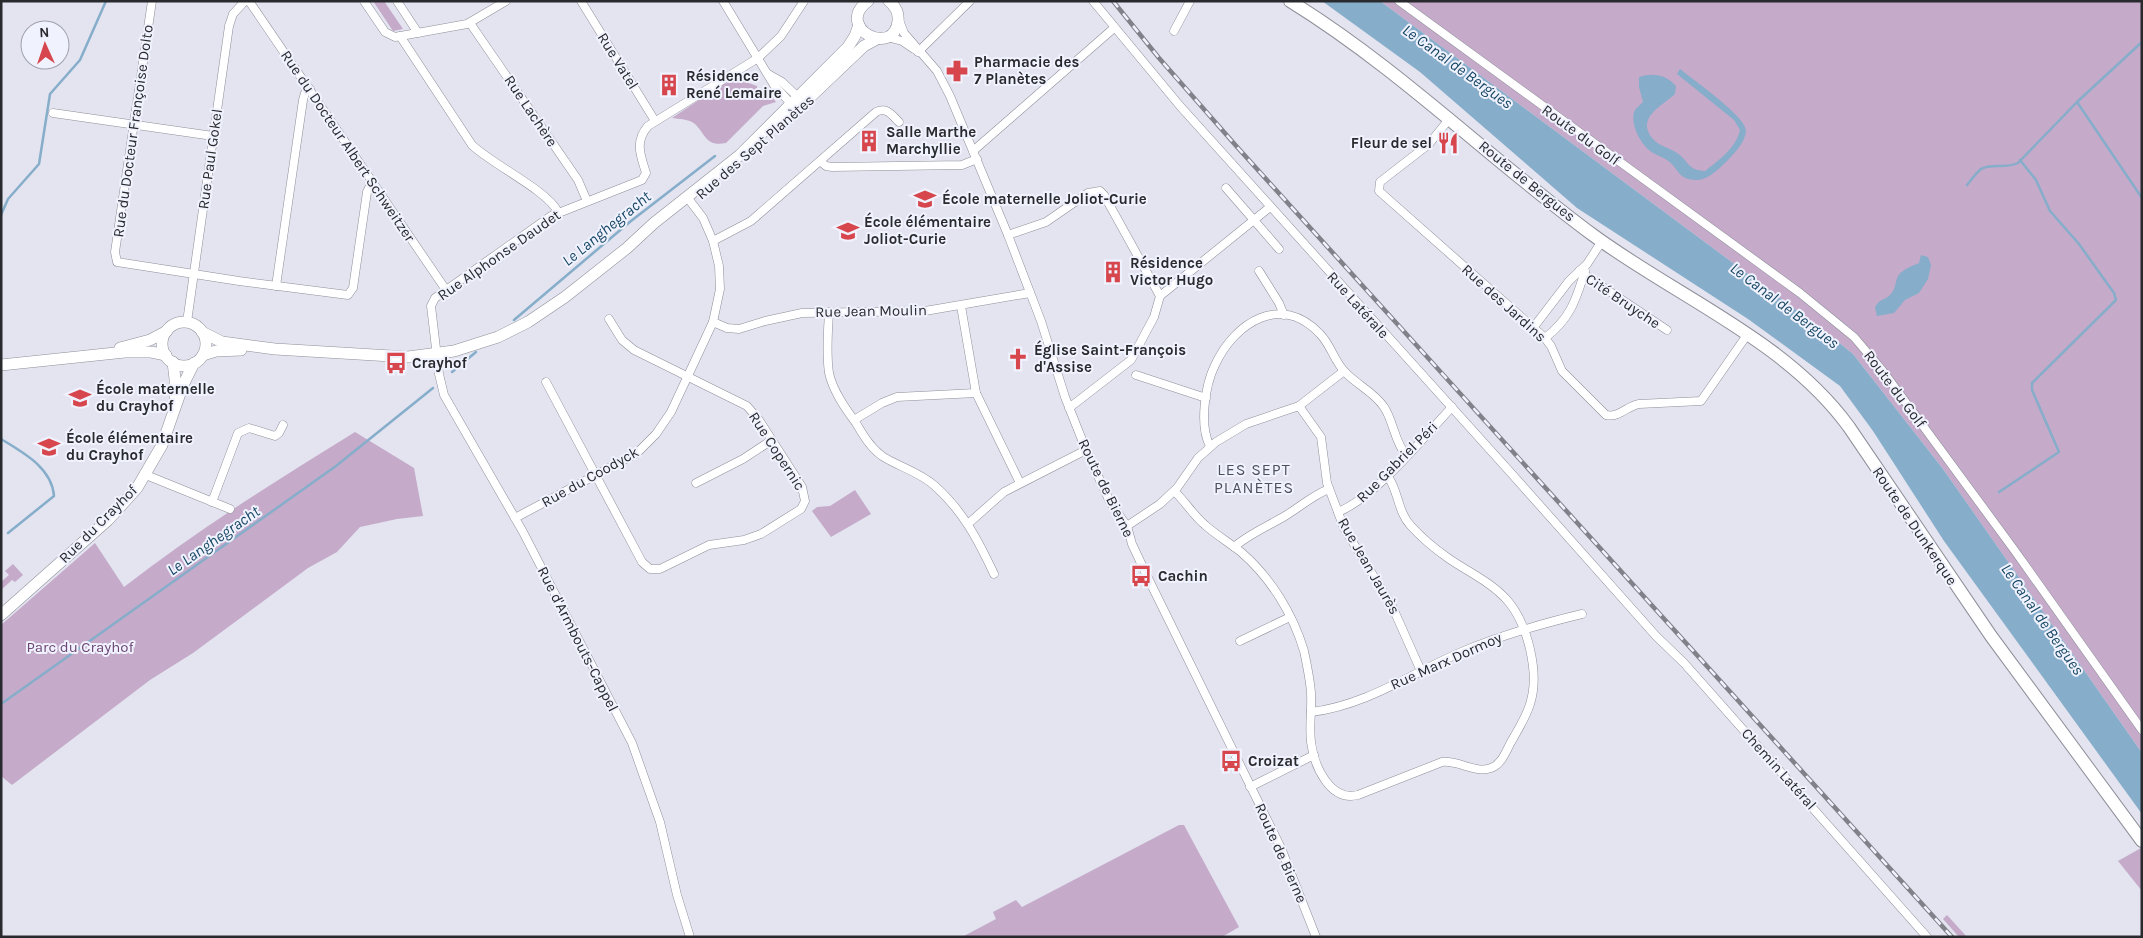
<svg xmlns="http://www.w3.org/2000/svg" width="2143" height="938" font-family="Karla,sans-serif">
	<rect width="100%" height="100%" fill="#e3e4f0"/>
	<g fill="#c5aaca">
		<polygon points="373,1 384,1 403,29 393,31"/>
		<polygon points="1380,1 2142,1 2142,753 1943,469 1853,354 1826,332"/>
		<path d="M 740,80 L 757,86 L 757,90 L 772,97 L 776,102 L 763,106 L 726,143 C 706,147 706,135 695,124 C 689,119 679,119 672,118 L 723,84 Z"/>
		<path d="M 355,432 L 414,468 L 423,516 L 397,519 L 360,527 L 337,552 L 308,568 L 193,653 L 150,680 L 12,785 L 1,776 L 1,625 L 95,543 L 124,587 C 197,530 276,481 355,432 Z"/>
		<polygon points="855,490 871,514 831,537 812,511 817,507 830,506"/>
		<polygon points="13,564 23,575 15,582 12,580 1,590 1,582 9,575 5,571"/>
		<polygon points="1179,825 1184,825 1239,927 1222,937 962,937 996,919 993,912 1016,900 1022,907"/>
		<polygon points="2141,848 2142,850 2142,891 2118,861"/>
		<polygon points="1947,915 1967,937 1959,937 1943,919"/>
	</g>
	<g fill="#86adc9">
		<polygon points="1322,1 1380,1 1826,332 1853,354 1943,469 2142,753 2142,814 1944,541 1873,431 1840,386 1748,319 1577,208 1420,72"/>
		<path d="M 1680,69 C 1693,80 1746,116 1746,131 C 1745,143 1735,152 1728,160 C 1720,168 1708,180 1697,180 C 1677,180 1679,168 1667,160 C 1661,156 1655,155 1650,151 C 1640,143 1629,122 1635,110 C 1637,107 1641,104 1643,102 L 1639,87 L 1639,77 C 1653,72 1667,75 1676,86 L 1675,94 C 1662,106 1635,118 1653,139 C 1659,146 1670,148 1677,153 C 1689,161 1687,170 1705,171 C 1719,160 1736,148 1740,130 L 1734,120 L 1677,74 Z"/>
		<path d="M 1921,255 L 1928,257 L 1931,265 L 1928,279 L 1919,293 L 1905,300 L 1894,313 L 1877,316 L 1875,307 C 1880,298 1884,301 1890,295 C 1896,289 1895,282 1898,276 C 1903,269 1912,266 1919,263 Z"/>
	</g>
	<g fill="none" stroke-linecap="round" stroke-linejoin="round">
		<g stroke="#86adc9" stroke-width="2.5">
			<polyline points="2077,102 2142,198"/>
			<path d="M 1967,185 C 1971,180 1976,173 1981,169 C 1991,163 2006,169 2018,163 L 2077,102 L 2142,42"/>
			<polyline points="1,215 8,199 39,164 50,94 80,60 106,1"/>
			<polyline points="514,320 631,221 715,156"/>
			<polyline points="452,372 476,352"/>
			<path d="M 1,439 C 24,453 52,468 54,496 L 8,533"/>
			<polyline points="1999,492 2059,452 2032,390 2032,383 2116,300 2114,293 2079,244 2050,211 2036,180 2020,160"/>
			<polyline points="1,704 336,466 433,388"/>
		</g>
		<g stroke="#8d8f99" stroke-width="9">
			<g id="street">
				<polyline points="152,1 115,252 117,262 239,281 348,295 353,288 367,192 372,182"/>
				<polyline points="249,1 446,290"/>
				<polyline points="364,1 385,32 395,37 467,24 506,1"/>
				<polyline points="397,1 418,33"/>
				<polyline points="581,1 655,121"/>
				<polyline points="723,1 774,85 794,107"/>
				<polyline points="1093,1 1180,106 1511,473 1656,636 1684,663 1927,937"/>
				<polyline points="1399,1 1800,293 1854,337 1882,370 2015,551 2142,730"/>
				<polyline points="899,20 904,33 937,71 950,96 1008,235 1041,321 1065,397 1086,450 1110,502 1127,526 1132,544 1147,576 1281,848 1316,937"/>
				<polyline points="470,23 578,180 587,201"/>
				<polyline points="1174,31 1190,1"/>
				<path d="M 400,36 L 472,145 C 493,165 547,190 558,212"/>
				<polyline points="887,37 902,41 914,49"/>
				<polyline points="918,52 970,1"/>
				<polyline points="768,74 782,82 800,99"/>
				<polyline points="53,113 213,136"/>
				<path d="M 1450,118 L 1429,144 L 1380,182 L 1379,191 L 1545,338 L 1551,346 L 1562,371 L 1606,415 C 1619,418 1627,406 1639,404 L 1701,401 L 1747,335"/>
				<polyline points="973,151 1114,28"/>
				<polyline points="820,161 826,166 832,167 962,165 977,159"/>
				<polyline points="1226,188 1279,249"/>
				<polyline points="1008,235 1046,222 1088,193 1100,191 1104,195 1160,296 1154,317 1131,360 1069,408"/>
				<path d="M 713,241 L 751,221 L 876,112 C 887,107 891,114 899,122"/>
				<polyline points="1259,271 1279,303 1284,315"/>
				<polyline points="1579,271 1667,330"/>
				<polyline points="276,286 303,100 305,93 310,89"/>
				<polyline points="1160,296 1270,207"/>
				<polyline points="961,306 976,393 1020,483"/>
				<path d="M 829,312 C 828,331 826,353 829,373 C 833,391 845,408 856,423 C 863,435 870,447 882,456 C 899,467 920,472 935,486 C 963,511 978,540 994,574"/>
				<polyline points="187,322 229,26 233,14 245,1"/>
				<polyline points="713,322 727,328 739,329 765,321 802,313 925,311 1030,293"/>
				<polyline points="1533,328 1569,281 1587,264 1602,241"/>
				<path d="M 1545,338 C 1570,319 1576,300 1585,271"/>
				<polyline points="1136,375 1206,398"/>
				<polyline points="546,382 642,562 650,569 660,569 709,545 744,540 761,534 801,509 805,501 802,487 759,420 747,406 634,350 622,340 609,319"/>
				<polyline points="1299,406 1321,437 1327,483 1344,528 1392,606 1421,671"/>
				<polyline points="854,420 882,403 897,397 976,393"/>
				<path d="M 1210,446 C 1199,426 1205,385 1215,365 C 1235,322 1281,293 1320,334 C 1331,345 1334,361 1345,372 C 1357,385 1374,392 1384,407 C 1394,422 1394,441 1406,455"/>
				<polyline points="146,475 230,509"/>
				<polyline points="696,483 743,459 772,440"/>
				<path d="M 1174,491 C 1185,501 1193,515 1205,525 C 1216,535 1230,543 1241,552 C 1271,578 1293,614 1304,651 C 1307,665 1310,679 1311,693 C 1312,709 1309,726 1311,742 C 1314,766 1330,802 1358,795 L 1442,762 C 1459,760 1475,774 1491,768 C 1502,764 1506,751 1511,742 C 1518,730 1526,717 1530,704 C 1540,674 1528,624 1507,600 C 1491,582 1468,572 1448,558 C 1435,549 1422,538 1411,526 C 1397,511 1399,491 1387,475"/>
				<polyline points="212,502 238,433 249,428 275,436 279,433 283,425"/>
				<path d="M 1338,512 C 1377,496 1422,439 1452,407"/>
				<polyline points="515,518 637,453 656,434 671,412 713,322 720,289 719,266 713,241 703,218 687,197"/>
				<polyline points="969,523 1004,492 1086,450"/>
				<polyline points="1127,526 1160,504 1177,488 1198,458 1216,442 1246,424 1299,406 1344,371"/>
				<path d="M 1234,547 C 1249,534 1268,526 1285,516 C 1300,507 1313,495 1329,489"/>
				<polyline points="1240,641 1290,617"/>
				<path d="M 1311,712 C 1364,706 1411,674 1459,653 C 1499,636 1540,624 1582,614"/>
				<polyline points="1250,787 1314,755"/>
				<path d="M 690,937 L 677,895 L 660,822 L 632,743 L 523,532 L 444,395 L 439,374 L 431,306 L 435,298 L 551,216 L 642,180 L 646,173 C 641,156 634,142 648,126 L 758,58 L 781,36 L 804,1"/>
			</g>
		</g>
		<g stroke="#8d8f99" stroke-width="12">
			<g id="secondary">
				<path d="M 868,1 C 833,27 894,59 898,21 C 899,13 895,6 889,1"/>
				<polyline points="783,123 864,46 877,39"/>
				<circle cx="184" cy="344" r="22"/>
				<polyline points="202,332 222,342 275,349 408,357 454,351 498,337 528,322 565,297 627,248 654,223 740,155 848,47 855,36 859,25"/>
				<polyline points="120,348 150,340 167,331"/>
				<polyline points="203,355 216,351 241,350"/>
				<polyline points="173,362 175,379 175,398"/>
				<polyline points="1,365 125,352 151,352 166,355"/>
				<polyline points="1,615 108,520 137,488 162,445 183,385 194,363"/>
			</g>
		</g>
		<g stroke="#8d8f99" stroke-width="14">
			<path id="primary" d="M 1290,1 C 1400,69 1490,159 1593,235 C 1677,297 1787,341 1849,427 L 1991,636 L 2142,841"/>
		</g>
		<use href="#street" stroke="#fff" stroke-width="8"/>
		<use href="#secondary" stroke="#fff" stroke-width="11"/>
		<use href="#primary" stroke="#fff" stroke-width="12"/>
		<g stroke="#808189" stroke-width="4.5">
			<polyline id="rail" points="1113,1 1159,58 1238,148 1952,937"/>
		</g>
		<use href="#rail" stroke="#f0f2fe" stroke-width="2.5" stroke-dasharray="8" stroke-linecap="butt"/>
	</g>
	<defs>
		<g id="pharmacy-bare" transform="scale(1.725)"><path d="M-2-6h4v4h4v4h-4v4h-4v-4h-4v-4h4Z" fill="#d6464c" stroke="#f0f2fe" stroke-width="2.5" paint-order="stroke"/></g>
		<g id="building-bare" transform="scale(1.725)"><path d="M-4-6H4V6H1V3H-1V6H-4ZM-2.5-4.3h1.7v1.8h-1.7ZM.8-4.3h1.7v1.8H.8ZM-2.5-1h1.7V.8h-1.7ZM.8-1h1.7V.8H.8Z" fill="#d6464c" stroke="#f0f2fe" stroke-width="2.5" paint-order="stroke"/></g>
		<g id="restaurant-bare" transform="scale(1.725)"><path d="M-5-6h1v4h1v-4h1v4h1v-4h1v5L-1.5 .5V6h-2V.5L-5-1ZM5-6V6H3V1.5H1.5Q1.5-4 5-6Z" fill="#d6464c" stroke="#f0f2fe" stroke-width="2.5" paint-order="stroke"/></g>
		<g id="school-bare" transform="scale(1.725)"><path d="M0-5L7-2L0 1L-7-2ZM-4 1L0 2.5L4 1V4Q0 6-4 4Z" fill="#d6464c" stroke="#f0f2fe" stroke-width="2.5" paint-order="stroke"/></g>
		<g id="church-bare" transform="scale(1.725)"><path d="M-1.2-6h2.4v3.5h3.3v2.4h-3.3V6h-2.4V-.1h-3.3v-2.4h3.3Z" fill="#d6464c" stroke="#f0f2fe" stroke-width="2.5" paint-order="stroke"/></g>
		<g id="bus-bare" transform="scale(1.725)"><path d="M-5-6H5V4H4V6H2V4H-2V6H-4V4H-5ZM-3.5-4V0h7V-4ZM-3.5 1.2v1.5H-2V1.2ZM2 1.2v1.5H3.5V1.2Z" fill="#d6464c" stroke="#f0f2fe" stroke-width="2.5" paint-order="stroke"/></g>
	</defs>
	<g fill-rule="evenodd">
		<use href="#pharmacy-bare" x="957" y="71"/>
		<use href="#building-bare" x="669" y="85"/>
		<use href="#building-bare" x="869" y="141"/>
		<use href="#restaurant-bare" x="1448" y="143"/>
		<use href="#school-bare" x="925" y="199"/>
		<use href="#school-bare" x="848" y="231"/>
		<use href="#building-bare" x="1113" y="272"/>
		<use href="#church-bare" x="1018" y="359"/>
		<use href="#bus-bare" x="396" y="363"/>
		<use href="#school-bare" x="80" y="398"/>
		<use href="#school-bare" x="49" y="447"/>
		<use href="#bus-bare" x="1141" y="576"/>
		<use href="#bus-bare" x="1231" y="761"/>
	</g>
	<g text-anchor="middle" stroke-width="4" stroke-linejoin="round" paint-order="stroke">
		<g font-size="15" fill="#292a2e" stroke="#f0f2fe">
			<text transform="translate(618 61) rotate(58)" y="5">Rue Vatel</text>
			<text transform="translate(531 111) rotate(56)" y="5">Rue Lachère</text>
			<text transform="translate(133 131) rotate(-82)" y="5">Rue du Docteur Françoise Dolto</text>
			<text transform="translate(1581 135) rotate(36)" y="5">Route du Golf</text>
			<text transform="translate(348 146) rotate(56)" y="5">Rue du Docteur Albert Schweitzer</text>
			<text transform="translate(755 147) rotate(-41)" y="5">Rue des Sept Planètes</text>
			<text transform="translate(210 159) rotate(-82)" y="5">Rue Paul Gokel</text>
			<text transform="translate(1527 181) rotate(39)" y="5">Route de Bergues</text>
			<text transform="translate(499 255) rotate(-35)" y="5">Rue Alphonse Daudet</text>
			<text transform="translate(1623 301) rotate(34)" y="5">Cité Bruyche</text>
			<text transform="translate(1504 303) rotate(42)" y="5">Rue des Jardins</text>
			<text transform="translate(1358 305) rotate(48)" y="5">Rue Latérale</text>
			<text transform="translate(871 311) rotate(-1)" y="5">Rue Jean Moulin</text>
			<text transform="translate(1895 389) rotate(53)" y="5">Route du Golf</text>
			<text transform="translate(777 451) rotate(57)" y="5">Rue Copernic</text>
			<text transform="translate(1397 462) rotate(-45)" y="5">Rue Gabriel Péri</text>
			<text transform="translate(590 477) rotate(-29)" y="5">Rue du Coodyck</text>
			<text transform="translate(1106 488) rotate(64)" y="5">Route de Bierne</text>
			<text transform="translate(98 524) rotate(-45)" y="5">Rue du Crayhof</text>
			<text transform="translate(1915 526) rotate(56)" y="5">Route de Dunkerque</text>
			<text transform="translate(1369 566) rotate(60)" y="5">Rue Jean Jaurès</text>
			<text transform="translate(578 639) rotate(63)" y="5">Rue d'Armbouts-Cappel</text>
			<text transform="translate(1446 661) rotate(-24)" y="5">Rue Marx Dormoy</text>
			<text transform="translate(1779 769) rotate(48)" y="5">Chemin Latéral</text>
			<text transform="translate(1281 853) rotate(66)" y="5">Route de Bierne</text>
		</g>
		<g font-size="15" font-weight="bold" fill="#292a2e" stroke="#f0f2fe" text-anchor="start">
			<text x="974" y="67">Pharmacie des<tspan x="974" dy="17">7 Planètes</tspan></text>
			<text x="686" y="81">Résidence<tspan x="686" dy="17">René Lemaire</tspan></text>
			<text x="886" y="137">Salle Marthe<tspan x="886" dy="17">Marchyllie</tspan></text>
			<text x="1432" y="148" text-anchor="end">Fleur de sel</text>
			<text x="942" y="204">École maternelle Joliot-Curie</text>
			<text x="864" y="227">École élémentaire<tspan x="864" dy="17">Joliot-Curie</tspan></text>
			<text x="1130" y="268">Résidence<tspan x="1130" dy="17">Victor Hugo</tspan></text>
			<text x="1034" y="355">Église Saint-François<tspan x="1034" dy="17">d'Assise</tspan></text>
			<text x="412" y="368">Crayhof</text>
			<text x="96" y="394">École maternelle<tspan x="96" dy="17">du Crayhof</tspan></text>
			<text x="66" y="443">École élémentaire<tspan x="66" dy="17">du Crayhof</tspan></text>
			<text x="1158" y="581">Cachin</text>
			<text x="1248" y="766">Croizat</text>
		</g>
		<g font-size="15" fill="#6d4675" stroke="#f0f2fe">
			<text x="80" y="652">Parc du Crayhof</text>
		</g>
		<g font-size="16" font-style="italic" fill="#184865" stroke="#f0f2fe">
			<text transform="translate(1458 66) rotate(36)" y="6">Le Canal de Bergues</text>
			<text transform="translate(606 228) rotate(-39)" y="6">Le Langhegracht</text>
			<text transform="translate(1785 305) rotate(37)" y="6">Le Canal de Bergues</text>
			<text transform="translate(213 540) rotate(-35)" y="6">Le Langhegracht</text>
			<text transform="translate(2043 619) rotate(55)" y="6">Le Canal de Bergues</text>
		</g>
		<g font-size="16" letter-spacing="1" fill="#4f515a" stroke="#f0f2fe">
			<text x="1254" y="475">LES SEPT<tspan x="1254" dy="18">PLANÈTES</tspan></text>
		</g>
	</g>
	<rect width="2143" height="938" fill="none" stroke="#292a2e" stroke-width="5"/>
	<g transform="translate(45 45) rotate(357)"><circle r="24" fill="#f0f2fe" stroke="#a0a2ab"/>
	<path d="M0-4L9 19L0 12L-9 19Z" fill="#d6464c"/>
	<text y="-8" font-size="14" font-weight="bold" text-anchor="middle" fill="#292a2e">N</text>
	</g>
</svg>
